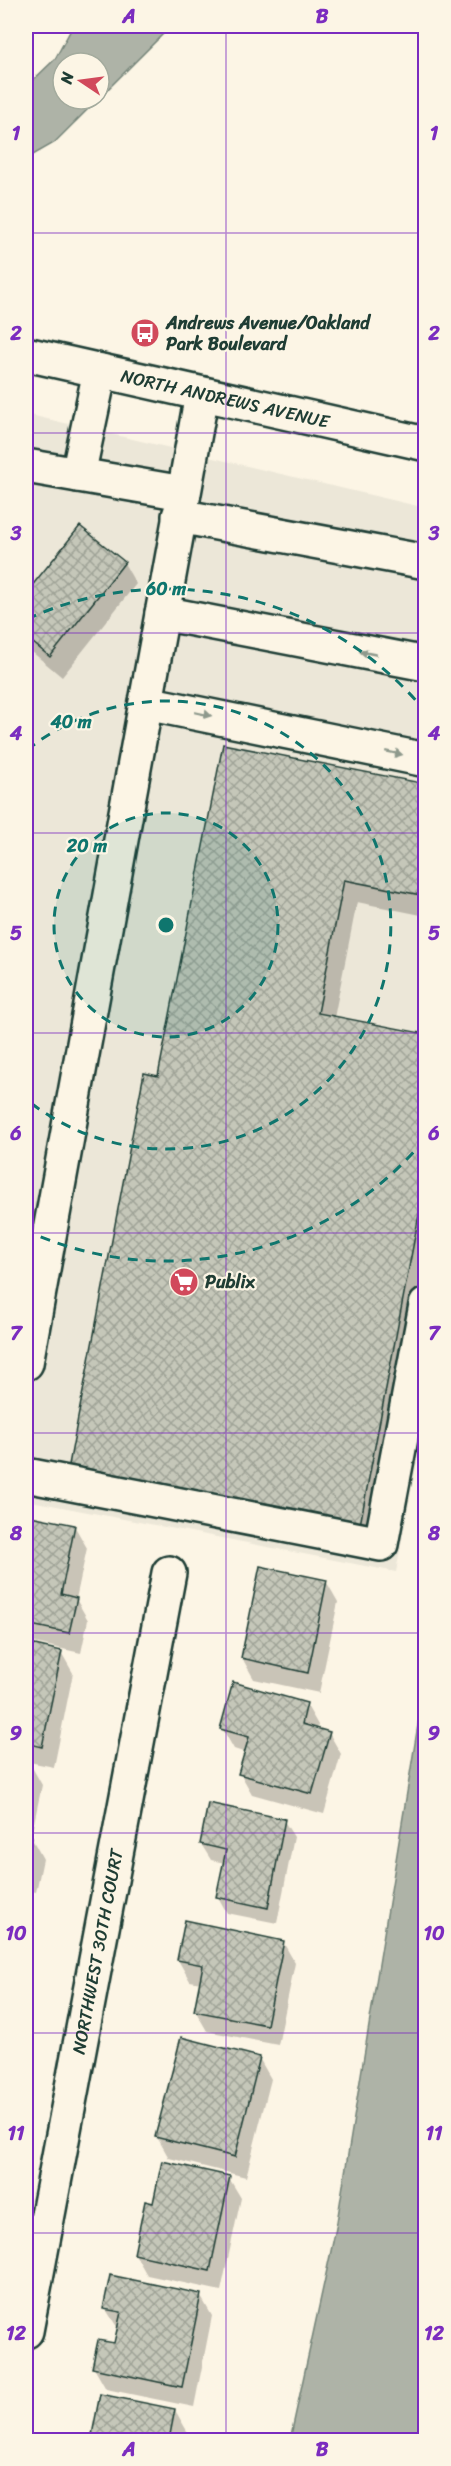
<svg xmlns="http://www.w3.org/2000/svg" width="451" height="2466" font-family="Sriracha,sans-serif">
	<defs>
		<pattern id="building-cross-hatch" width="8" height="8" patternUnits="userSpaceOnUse" patternTransform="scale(1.5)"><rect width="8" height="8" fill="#c5c7b9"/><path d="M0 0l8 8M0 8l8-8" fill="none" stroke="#9fa397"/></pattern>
	</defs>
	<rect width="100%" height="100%" fill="#fcf5e5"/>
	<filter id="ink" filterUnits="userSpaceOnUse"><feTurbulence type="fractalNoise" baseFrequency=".0167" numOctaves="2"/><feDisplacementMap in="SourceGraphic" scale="12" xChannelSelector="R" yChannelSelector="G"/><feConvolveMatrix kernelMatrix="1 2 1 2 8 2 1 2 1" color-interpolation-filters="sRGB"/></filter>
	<g filter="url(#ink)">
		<polygon fill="#ece7d8" points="26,414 426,508 426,1411 396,1572 26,1500"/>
		<g fill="#aeb3a7" stroke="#758479" stroke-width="1.5">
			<polygon points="73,26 171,26 99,98 99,63 63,63 63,99 98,99 54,143 26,159 26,87 55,59"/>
			<polygon points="425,1682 425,2440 290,2440 336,2228"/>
		</g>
		<g fill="#0003">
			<polygon points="80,528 124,563 136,584 62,677 26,647 26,596"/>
			<polygon points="426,785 426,916 357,902 334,1018 426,1035 426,1268 373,1547 83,1493 159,1078"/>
			<polygon points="26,1516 75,1527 87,1548 76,1599 88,1620 81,1653 26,1641"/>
			<polygon points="326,1581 338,1602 319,1693 254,1679 242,1658"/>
			<polygon points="26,1645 61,1652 73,1673 54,1767 29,1762 42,1785 31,1837 43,1859 36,1892 26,1890"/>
			<polygon points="306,1704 318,1725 317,1730 329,1733 341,1754 324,1814 252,1794 240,1773 246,1753 234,1749 222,1728"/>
			<polygon points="284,1821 294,1837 277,1923 227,1913 218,1897 225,1863 211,1860 201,1844"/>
			<polygon points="283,1942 295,1963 278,2045 207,2031 195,2010 201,1983 190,1981 178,1960"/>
			<polygon points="259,2058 271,2079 246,2177 169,2158 157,2137"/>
			<polygon points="229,2178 241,2198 221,2291 147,2275 135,2254 154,2205"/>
			<polygon points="200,2295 212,2316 194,2407 106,2389 94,2368 115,2345 119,2330 105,2308"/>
			<polygon points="101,2396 175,2410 187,2431 185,2440 93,2440"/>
		</g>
		<g fill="url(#building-cross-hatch)" stroke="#1f3d34" stroke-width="1.5">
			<polygon points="80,526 125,562 50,657 26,637 26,593"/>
			<polygon points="223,744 426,784 426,896 344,880 318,1013 426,1034 426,1086 418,1125 426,1126 426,1178 360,1525 68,1470 144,1073 158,1076"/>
			<polygon points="26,1515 75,1525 61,1594 77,1598 69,1633 26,1624"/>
			<polygon points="260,1566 327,1580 308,1673 241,1658"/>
			<polygon points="26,1643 62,1651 42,1747 26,1743"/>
			<polygon points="233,1682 307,1703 302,1724 330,1732 312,1794 238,1774 249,1737 220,1729"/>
			<polygon points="26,1761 31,1762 26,1788"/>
			<polygon points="208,1803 285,1819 268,1908 216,1897 226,1850 200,1844"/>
			<polygon points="26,1835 32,1837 26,1868"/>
			<polygon points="185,1920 284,1941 267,2025 194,2011 203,1965 177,1960"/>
			<polygon points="181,2037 260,2057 235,2157 155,2137"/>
			<polygon points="162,2161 230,2176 210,2271 134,2254 145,2201 153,2203"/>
			<polygon points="110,2275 201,2294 182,2387 92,2368 98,2340 114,2343 121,2312 103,2309"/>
			<polygon points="100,2394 175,2409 169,2440 91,2440"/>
		</g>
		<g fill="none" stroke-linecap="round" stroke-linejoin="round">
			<g stroke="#1f3d34" stroke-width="38">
				<g id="minor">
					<polyline points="26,466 183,493"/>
					<polyline points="78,475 100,371"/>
					<polyline points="179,516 426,562"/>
					<polyline points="162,613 426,664"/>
					<polyline points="146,703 426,760"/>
					<polyline points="26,1363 202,394"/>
					<polyline points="26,1475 381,1544 426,1305"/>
					<path id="s1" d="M 26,2331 L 169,1573"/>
				</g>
			</g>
			<g stroke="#1f3d34" stroke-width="38">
				<g id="major">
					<path id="s2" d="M 26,354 L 426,444"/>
				</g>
			</g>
			<use href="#minor" stroke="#fcf5e5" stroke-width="33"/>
			<use href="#major" stroke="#fcf5e5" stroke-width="33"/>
		</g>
		<defs><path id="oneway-solid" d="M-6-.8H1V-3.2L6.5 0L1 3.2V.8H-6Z" transform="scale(1.5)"/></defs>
		<g fill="#8e998c">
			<use href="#oneway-solid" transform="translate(368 653) rotate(-169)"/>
			<use href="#oneway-solid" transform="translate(203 714) rotate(12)"/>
			<use href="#oneway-solid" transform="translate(394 753) rotate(12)"/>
		</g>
	</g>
	<path fill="none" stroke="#7b2cbf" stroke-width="1.5" stroke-opacity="0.55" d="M 226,26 L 226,2440M 26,233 L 426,233M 26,433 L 426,433M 26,633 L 426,633M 26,833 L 426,833M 26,1033 L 426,1033M 26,1233 L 426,1233M 26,1433 L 426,1433M 26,1633 L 426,1633M 26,1833 L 426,1833M 26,2033 L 426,2033M 26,2233 L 426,2233"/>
	<circle cx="166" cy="925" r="112" fill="#0f766e" fill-opacity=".12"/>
	<g fill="none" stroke="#0f766e" stroke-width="3" stroke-dasharray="10 8">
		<circle cx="166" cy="925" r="112"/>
		<path d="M27 750A224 224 0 1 1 27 1100"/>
		<path d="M425 1139A336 336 0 0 1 27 1231M27 619A336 336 0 0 1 425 711"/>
	</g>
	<defs>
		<g id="bus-disc" transform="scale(1.5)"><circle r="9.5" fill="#d1495b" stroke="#fcf5e5"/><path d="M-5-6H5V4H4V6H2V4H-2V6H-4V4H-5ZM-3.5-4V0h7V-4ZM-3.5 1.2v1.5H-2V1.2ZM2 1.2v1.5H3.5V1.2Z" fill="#fff"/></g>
		<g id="supermarket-disc" transform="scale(1.5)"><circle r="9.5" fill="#d1495b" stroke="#fcf5e5"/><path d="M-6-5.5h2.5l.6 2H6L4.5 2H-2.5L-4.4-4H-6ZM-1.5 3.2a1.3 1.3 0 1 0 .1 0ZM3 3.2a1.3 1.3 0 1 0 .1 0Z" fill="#fff"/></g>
	</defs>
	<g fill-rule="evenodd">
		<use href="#bus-disc" x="145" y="333"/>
		<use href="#supermarket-disc" x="184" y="1282"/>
	</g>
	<g text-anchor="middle" stroke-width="4.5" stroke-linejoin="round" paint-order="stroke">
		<g font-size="18" font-weight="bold" fill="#1f3d34" stroke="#fcf5e5" text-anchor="start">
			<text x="166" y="329">Andrews Avenue/Oakland<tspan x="166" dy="21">Park Boulevard</tspan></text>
			<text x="205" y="1288">Publix</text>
		</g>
		<g font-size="18" fill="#1f3d34" stroke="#fcf5e5">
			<text dy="6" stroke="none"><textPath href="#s2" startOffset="204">NORTH ANDREWS AVENUE</textPath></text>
			<text dy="6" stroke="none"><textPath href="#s1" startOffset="386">NORTHWEST 30TH COURT</textPath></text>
		</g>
	</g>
	<circle cx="166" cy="925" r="9" fill="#0f766e" stroke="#fcf5e5" stroke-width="3"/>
	<g font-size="18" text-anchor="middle" font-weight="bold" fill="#0f766e" stroke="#fcf5e5" stroke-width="4.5" stroke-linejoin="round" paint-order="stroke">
		<text x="166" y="595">60 m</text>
		<text x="71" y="728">40 m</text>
		<text x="87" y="852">20 m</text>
	</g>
	<rect width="451" height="2466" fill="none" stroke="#fcf5e5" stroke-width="66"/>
	<g transform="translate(81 81) rotate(283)"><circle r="28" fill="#fcf5e5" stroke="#a4ab9e" stroke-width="1.5"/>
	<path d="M0-4.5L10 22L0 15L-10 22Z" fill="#d1495b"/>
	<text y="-9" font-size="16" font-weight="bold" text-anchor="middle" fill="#1f3d34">N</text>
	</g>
	<rect x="33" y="33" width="385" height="2400" fill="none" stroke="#7b2cbf" stroke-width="2"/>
	<g font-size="20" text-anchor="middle" font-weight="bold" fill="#7b2cbf">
		<text x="129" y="23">A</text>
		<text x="322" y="23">B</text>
		<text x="16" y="140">1</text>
		<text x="434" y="140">1</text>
		<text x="16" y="340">2</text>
		<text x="434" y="340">2</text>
		<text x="16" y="540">3</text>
		<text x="434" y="540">3</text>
		<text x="16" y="740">4</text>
		<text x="434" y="740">4</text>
		<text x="16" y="940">5</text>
		<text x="434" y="940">5</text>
		<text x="16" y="1140">6</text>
		<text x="434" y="1140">6</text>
		<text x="16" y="1340">7</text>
		<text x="434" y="1340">7</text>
		<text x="16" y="1540">8</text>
		<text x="434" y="1540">8</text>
		<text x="16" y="1740">9</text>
		<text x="434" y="1740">9</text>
		<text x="16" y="1940">10</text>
		<text x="434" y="1940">10</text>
		<text x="16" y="2140">11</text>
		<text x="434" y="2140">11</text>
		<text x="16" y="2340">12</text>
		<text x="434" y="2340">12</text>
		<text x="129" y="2456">A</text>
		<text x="322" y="2456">B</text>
	</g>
</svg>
